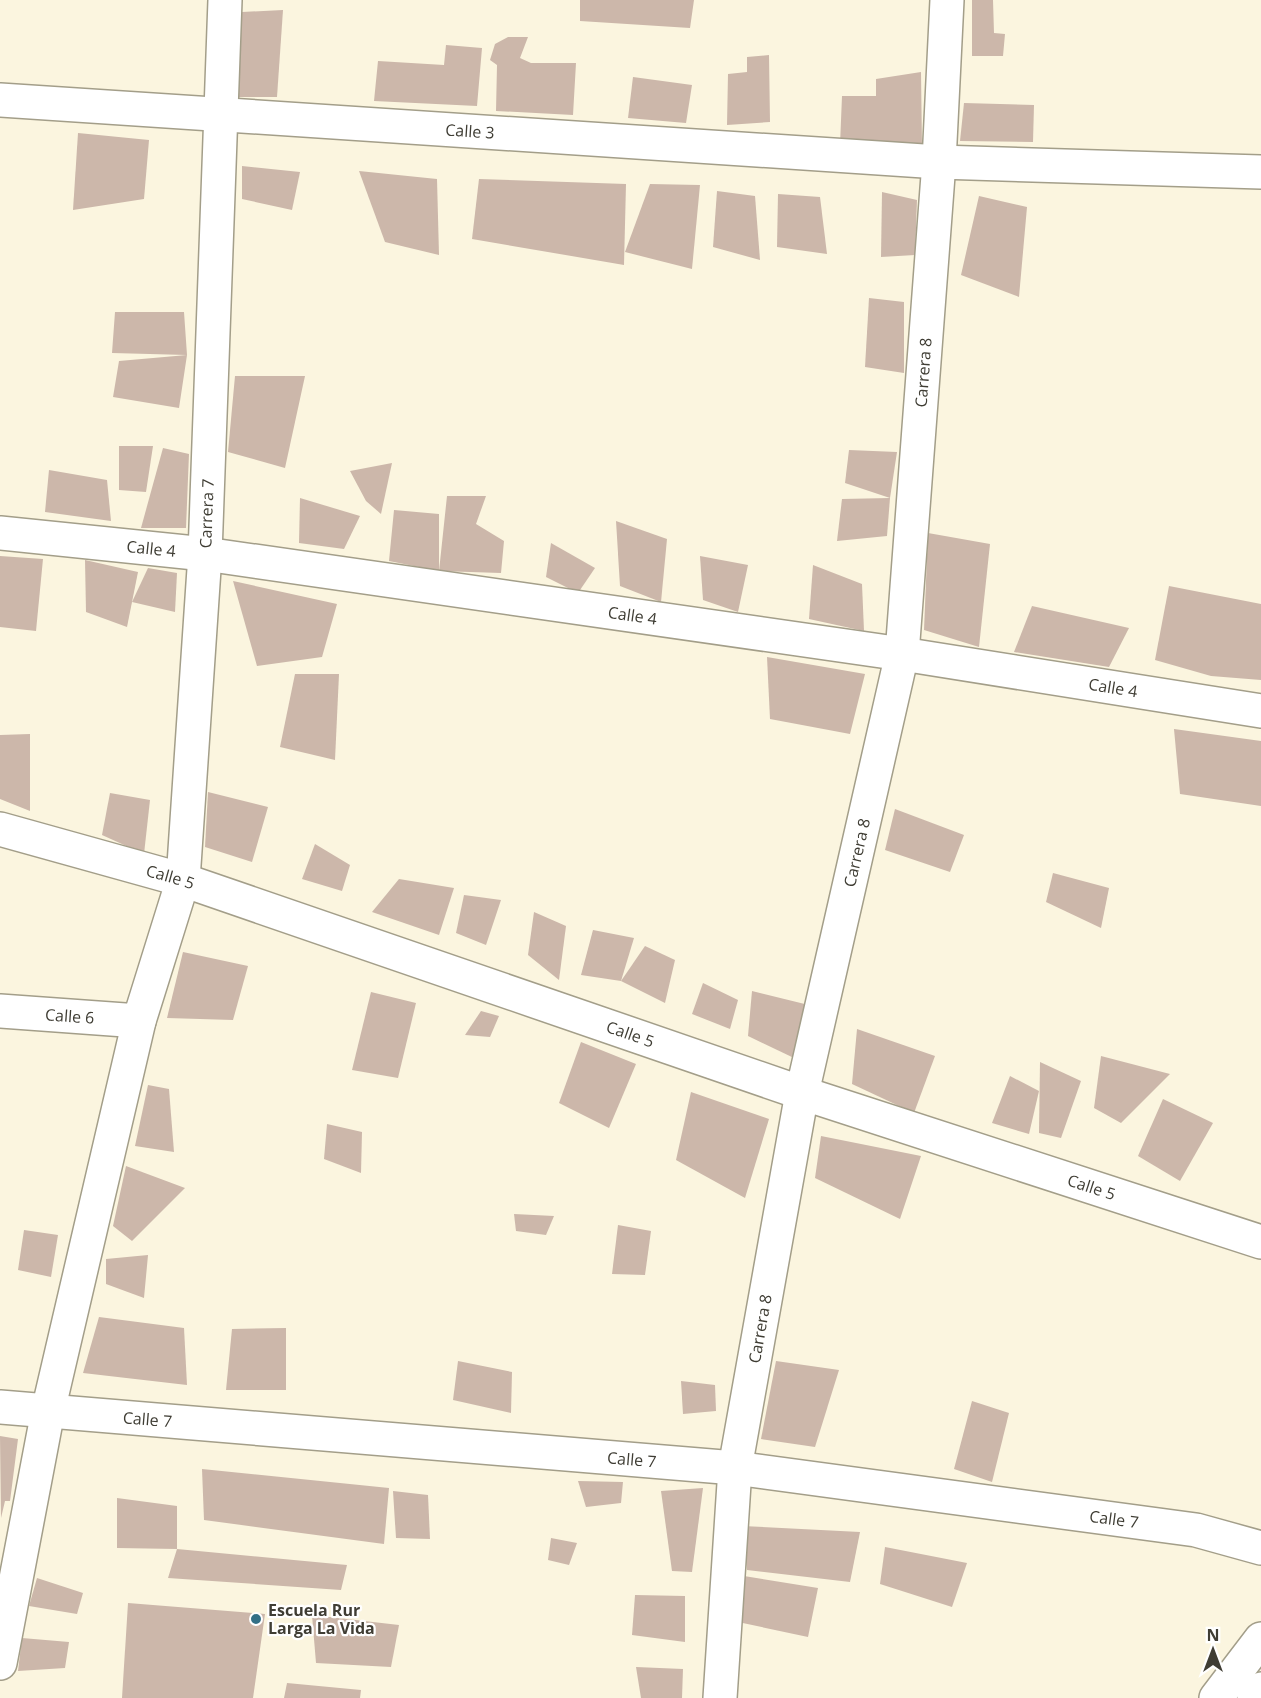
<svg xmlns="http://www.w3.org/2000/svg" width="1261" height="1698" font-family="'Open Sans',sans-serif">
	<rect width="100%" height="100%" fill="#fbf5df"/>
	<g fill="#ccb7aa">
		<polygon points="580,0 694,0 690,28 580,21"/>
		<polygon points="972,0 993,0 994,33 1005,34 1003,56 972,56"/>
		<polygon points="283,10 277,97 236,97 242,12"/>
		<polygon points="508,37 528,37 520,58 531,63 576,63 573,115 496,111 497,65 490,60 495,44"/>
		<polygon points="446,45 482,48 477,106 374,101 378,61 444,65"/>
		<polygon points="769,55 770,122 727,125 728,74 747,72 747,57"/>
		<polygon points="921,72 922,147 840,145 842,96 876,96 876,79"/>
		<polygon points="633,77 692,85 686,123 628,118"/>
		<polygon points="964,103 1034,105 1033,142 960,141"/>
		<polygon points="78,133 149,140 144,199 73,210"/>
		<polygon points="242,166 300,172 292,210 242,199"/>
		<polygon points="359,171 437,179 439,255 385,242"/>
		<polygon points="479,179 626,184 624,265 472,239"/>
		<polygon points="650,184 700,185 692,269 625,252"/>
		<polygon points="717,191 755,196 760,260 713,247"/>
		<polygon points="882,192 917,200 915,255 881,257"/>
		<polygon points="778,194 820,197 827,254 777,247"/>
		<polygon points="979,196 1027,207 1019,297 961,275"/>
		<polygon points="869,298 904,302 904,373 865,367"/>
		<polygon points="115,312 184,312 187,355 179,408 113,397 119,361 187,355 112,353"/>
		<polygon points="235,376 305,376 285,468 228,452"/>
		<polygon points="119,446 153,446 146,492 119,490"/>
		<polygon points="163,448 189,454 186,528 141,528"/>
		<polygon points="849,450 897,452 890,498 845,483"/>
		<polygon points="392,463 381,514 366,501 350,471"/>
		<polygon points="49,470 107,480 111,521 45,512"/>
		<polygon points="447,496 486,496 476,524 504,541 501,573 439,571 389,561 394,510 439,514 439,571"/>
		<polygon points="300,498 360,516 344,549 299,543"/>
		<polygon points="890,498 887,536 837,541 842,499"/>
		<polygon points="616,521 667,539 661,602 620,586"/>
		<polygon points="928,533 990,544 979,647 924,630"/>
		<polygon points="551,543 595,568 578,593 546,577"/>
		<polygon points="0,556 43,559 36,631 0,627"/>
		<polygon points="700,556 748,565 738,612 703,600"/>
		<polygon points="85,560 138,572 127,627 86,612"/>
		<polygon points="813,565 862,584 864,631 809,619"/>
		<polygon points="148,568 177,573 175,612 132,602"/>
		<polygon points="233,581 337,604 322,657 257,666"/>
		<polygon points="1169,586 1261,604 1261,680 1211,676 1155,660"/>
		<polygon points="1032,606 1129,628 1109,667 1014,652"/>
		<polygon points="767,657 865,674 850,734 770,719"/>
		<polygon points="295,674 339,674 335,760 280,747"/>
		<polygon points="1174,729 1261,741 1261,806 1180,794"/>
		<polygon points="30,734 30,811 0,799 0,735"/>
		<polygon points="208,792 268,807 252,862 205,847"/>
		<polygon points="110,793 150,800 144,854 102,835"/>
		<polygon points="895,809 964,835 950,872 885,850"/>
		<polygon points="315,844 350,865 342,891 302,879"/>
		<polygon points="1053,873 1109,888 1101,928 1046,902"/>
		<polygon points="399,879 454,888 439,935 372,912"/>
		<polygon points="464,895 501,900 486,945 456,933"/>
		<polygon points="534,912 566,926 559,980 528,955"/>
		<polygon points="593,930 634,938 621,981 581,975"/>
		<polygon points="645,946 675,960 665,1003 621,981"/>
		<polygon points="183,952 248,966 233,1020 167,1018"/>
		<polygon points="703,983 738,1000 730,1029 692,1014"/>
		<polygon points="752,991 821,1008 794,1058 748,1036"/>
		<polygon points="371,992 416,1003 398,1078 352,1070"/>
		<polygon points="481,1011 499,1016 490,1037 465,1035"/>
		<polygon points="857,1029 935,1056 914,1113 852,1084"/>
		<polygon points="581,1042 636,1064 609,1128 559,1103"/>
		<polygon points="1101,1056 1170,1074 1121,1123 1094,1108"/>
		<polygon points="1040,1062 1081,1081 1061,1138 1039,1133"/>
		<polygon points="1010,1076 1039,1091 1029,1134 992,1123"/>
		<polygon points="148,1085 169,1089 174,1152 135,1146"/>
		<polygon points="691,1092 769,1119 745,1198 676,1160"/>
		<polygon points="1163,1099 1213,1123 1180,1181 1138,1156"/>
		<polygon points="327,1124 362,1132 361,1173 324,1159"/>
		<polygon points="821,1136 921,1156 900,1219 815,1178"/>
		<polygon points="126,1166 185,1188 132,1241 113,1226"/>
		<polygon points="514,1214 554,1216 546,1235 516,1231"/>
		<polygon points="618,1225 651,1231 645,1275 612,1274"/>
		<polygon points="24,1230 58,1235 51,1277 18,1270"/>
		<polygon points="148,1255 144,1298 106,1284 106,1259"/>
		<polygon points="99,1317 184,1328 187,1385 83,1373"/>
		<polygon points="286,1328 286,1390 226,1390 232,1329"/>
		<polygon points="458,1361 512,1372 511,1413 453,1400"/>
		<polygon points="776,1361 839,1370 815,1447 761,1439"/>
		<polygon points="681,1381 715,1385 716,1411 683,1414"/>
		<polygon points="972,1401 1009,1413 992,1482 954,1469"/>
		<polygon points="0,1436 18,1439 10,1501 5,1501 1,1518"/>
		<polygon points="202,1469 389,1488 384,1544 204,1520"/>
		<polygon points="578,1481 623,1482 621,1503 586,1507"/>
		<polygon points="703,1488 692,1572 672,1571 661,1491"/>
		<polygon points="393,1491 428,1495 430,1539 396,1538"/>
		<polygon points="117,1498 177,1506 177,1549 347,1565 341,1590 168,1578 177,1549 117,1548"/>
		<polygon points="742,1526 860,1532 850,1582 747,1570"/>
		<polygon points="551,1538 577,1543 569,1565 548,1560"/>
		<polygon points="885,1547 967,1563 952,1607 880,1584"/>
		<polygon points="744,1576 818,1588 808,1637 738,1622"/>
		<polygon points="37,1578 83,1593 77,1614 29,1606"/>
		<polygon points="635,1595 685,1596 685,1642 632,1635"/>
		<polygon points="128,1603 265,1614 253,1698 122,1698"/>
		<polygon points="312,1615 399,1625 391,1667 316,1663"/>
		<polygon points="22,1638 69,1642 65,1668 18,1671"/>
		<polygon points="636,1667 683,1669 682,1698 641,1698"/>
		<polygon points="287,1683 361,1690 360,1698 284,1698"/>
	</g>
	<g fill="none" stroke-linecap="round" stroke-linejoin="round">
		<g stroke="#a39e89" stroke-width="36">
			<g id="minor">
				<path id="s1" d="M 0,100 L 939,162 L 1261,172"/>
				<path id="s2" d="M 0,533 L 205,554 L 902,654 L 1261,711"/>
				<path id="s3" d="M 0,829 L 183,880 L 802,1093 L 1261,1242"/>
				<path id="s4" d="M 0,1011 L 139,1021"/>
				<path id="s5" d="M 0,1407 L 735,1468 L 1196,1530 L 1261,1548"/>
				<path id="s6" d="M 0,1663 L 48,1411 L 139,1021 L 183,880 L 205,554 L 225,0"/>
				<path id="s7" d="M 720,1698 L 735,1468 L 802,1093 L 902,654 L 939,162 L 947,0"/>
			</g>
		</g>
		<g stroke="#a39e89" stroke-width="36">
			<g id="tertiary">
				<polyline points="1216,1698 1261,1639"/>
				<polyline points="1254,1698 1261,1689"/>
			</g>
		</g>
		<use href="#minor" stroke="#fff" stroke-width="33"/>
		<use href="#tertiary" stroke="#fff" stroke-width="33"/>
	</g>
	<circle fill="#326f86" stroke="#fff" stroke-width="2" cx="256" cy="1619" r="6"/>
	<g text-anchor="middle" stroke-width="4.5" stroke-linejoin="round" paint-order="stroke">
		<g font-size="16" fill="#3f3d34" stroke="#fff">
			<text dy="6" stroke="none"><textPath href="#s1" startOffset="471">Calle 3</textPath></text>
			<text dy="6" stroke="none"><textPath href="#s7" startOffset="1344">Carrera 8</textPath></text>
			<text dy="6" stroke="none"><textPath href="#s6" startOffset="1172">Carrera 7</textPath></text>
			<text dy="6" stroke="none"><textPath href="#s2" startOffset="152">Calle 4</textPath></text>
			<text dy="6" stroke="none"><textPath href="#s2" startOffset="638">Calle 4</textPath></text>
			<text dy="6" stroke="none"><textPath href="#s2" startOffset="1124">Calle 4</textPath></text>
			<text dy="6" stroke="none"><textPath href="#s7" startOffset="858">Carrera 8</textPath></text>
			<text dy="6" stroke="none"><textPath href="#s3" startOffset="177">Calle 5</textPath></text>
			<text dy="6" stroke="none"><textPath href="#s4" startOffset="70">Calle 6</textPath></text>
			<text dy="6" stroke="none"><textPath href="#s3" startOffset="663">Calle 5</textPath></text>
			<text dy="6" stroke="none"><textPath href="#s3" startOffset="1149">Calle 5</textPath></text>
			<text dy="6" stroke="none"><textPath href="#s7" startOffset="372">Carrera 8</textPath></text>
			<text dy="6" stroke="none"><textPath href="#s5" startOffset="148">Calle 7</textPath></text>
			<text dy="6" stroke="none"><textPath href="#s5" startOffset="634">Calle 7</textPath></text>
			<text dy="6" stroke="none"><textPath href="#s5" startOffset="1120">Calle 7</textPath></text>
		</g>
		<g font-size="16" font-weight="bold" fill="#3f3d34" stroke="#fff" text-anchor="start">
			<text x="268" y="1616">Escuela Rur<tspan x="268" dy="18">Larga La Vida</tspan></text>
		</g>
	</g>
	<g transform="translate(1213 1650)" stroke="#ffffff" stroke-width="4.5" paint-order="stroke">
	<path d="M0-4.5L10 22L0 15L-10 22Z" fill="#3f3d34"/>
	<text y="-9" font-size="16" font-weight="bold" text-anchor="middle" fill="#3f3d34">N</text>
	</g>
</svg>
